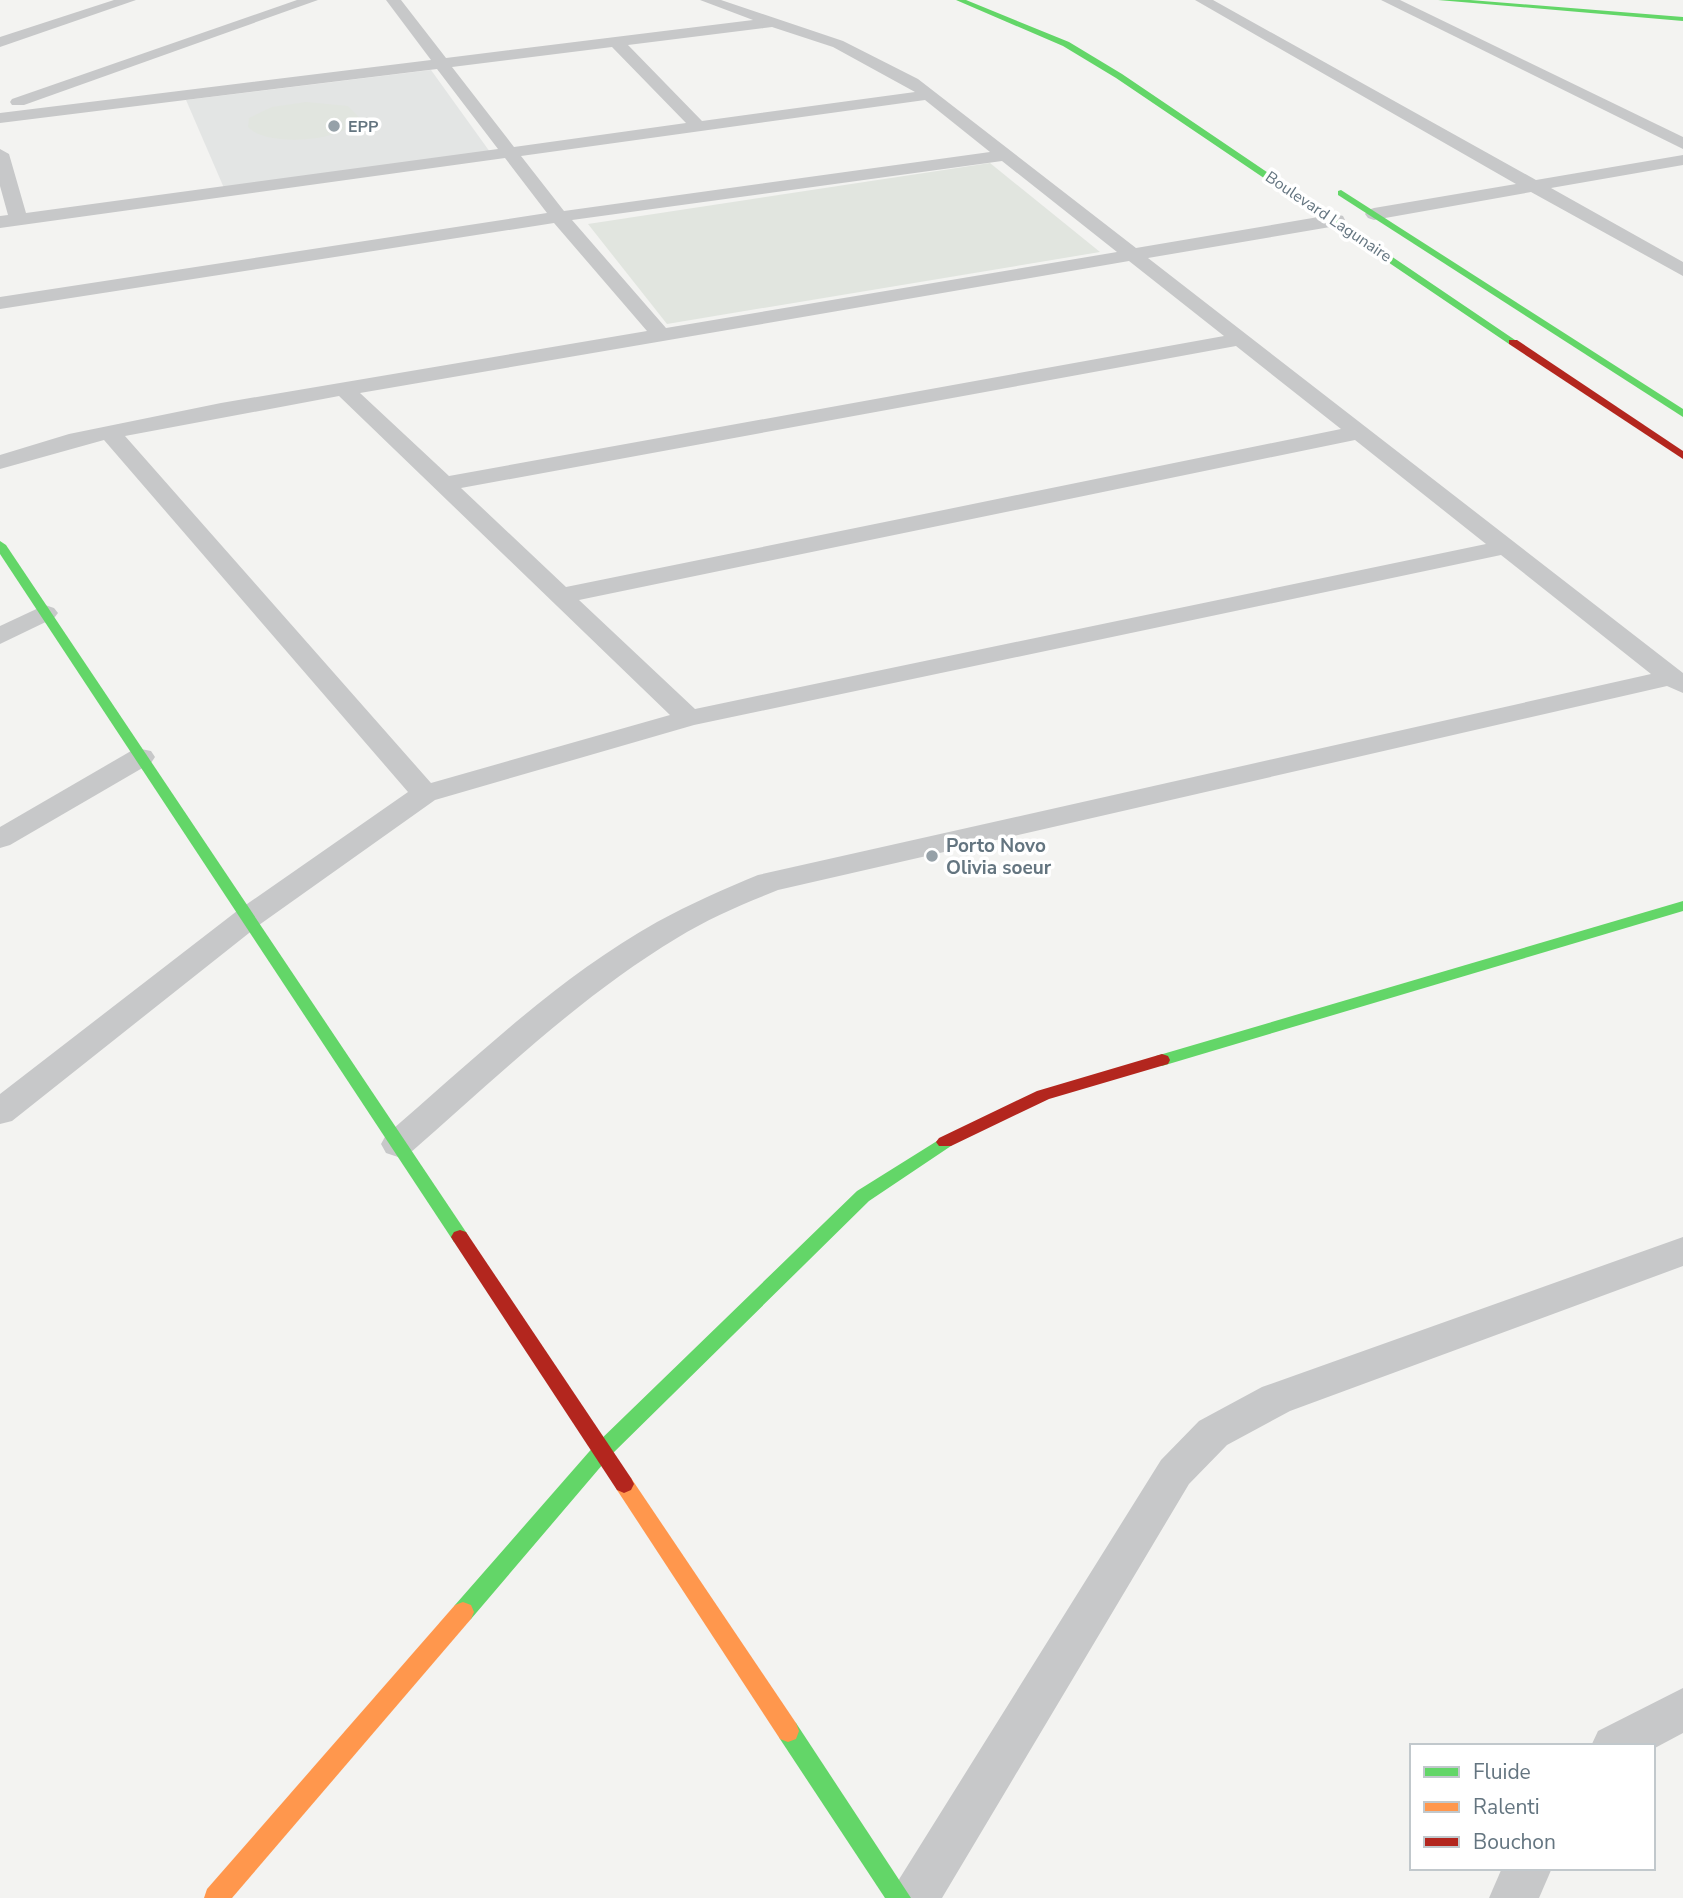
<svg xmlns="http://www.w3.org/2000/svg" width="1683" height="1898" font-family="'Nunito Sans',sans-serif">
	<rect width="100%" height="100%" fill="#f3f3f1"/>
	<polygon fill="#e3e5e4" points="431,70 490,152 224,188 186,100"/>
	<g fill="#e1e5df">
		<path d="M 306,102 L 348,106 L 359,117 C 346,143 266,147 248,127 L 249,118 L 272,107 Z"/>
		<polygon points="990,163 1100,252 667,324 588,224"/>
	</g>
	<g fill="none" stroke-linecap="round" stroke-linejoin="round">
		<g fill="#c7c8c9" fill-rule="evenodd">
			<polygon points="114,0 136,0 0,47 0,37"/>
			<polygon points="297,0 318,0 24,105 12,105 10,102 12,99"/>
			<path d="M 386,0 L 401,0 L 446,58 L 753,20 L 700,0 L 721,0 L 843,41 L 918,79 L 1136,248 L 1336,214 L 1343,216 L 1345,220 L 1343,224 L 1336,226 L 1148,258 L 1683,673 L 1683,693 L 1667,686 L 778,890 C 743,904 709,918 677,938 C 579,997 496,1078 410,1153 L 398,1157 L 386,1153 L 381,1144 L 386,1135 C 472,1061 557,978 657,922 C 690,904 724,889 758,875 L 1651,674 L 1501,555 L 694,725 L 435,800 L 259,925 L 12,1121 L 0,1124 L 0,1094 L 237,911 L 408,792 L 104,440 L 0,469 L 0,455 L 69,434 L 221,403 L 647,331 L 554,223 L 0,309 L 0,297 L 547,213 L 505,158 L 0,228 L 0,216 L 8,215 L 0,186 L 0,149 L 9,154 L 26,213 L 498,149 L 437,69 L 0,123 L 0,113 L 431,60 ZM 772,27 L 833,47 L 915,92 L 702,121 L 628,45 ZM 612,47 L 686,123 L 514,147 L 452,67 ZM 925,100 L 990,152 L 564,211 L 521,156 ZM 1002,161 L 1117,252 L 666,328 L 572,220 ZM 1129,261 L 1224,336 L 449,476 L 360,393 ZM 1236,346 L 1341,429 L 566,587 L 461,488 ZM 339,396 L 670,715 L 431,783 L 125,436 ZM 1355,440 L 1486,544 L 695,709 L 579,600 Z"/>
			<polygon points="1195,0 1213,0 1536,180 1683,155 1683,165 1551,188 1683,262 1683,276 1531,192 1374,220 1368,218 1365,214 1368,210 1374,208 1516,184"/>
			<polygon points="1381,0 1400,0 1683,137 1683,149"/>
			<polygon points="45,605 54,608 58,613 54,618 0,644 0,626"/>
			<polygon points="141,749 151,751 155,757 151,763 10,845 0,848 0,827 131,751"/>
			<polygon points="1683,1237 1683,1266 1290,1411 1227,1445 1189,1484 942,1898 891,1898 898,1881 1161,1460 1199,1421 1262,1387"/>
			<polygon points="1683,1688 1683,1733 1653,1749 1653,1746 1591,1746 1598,1731"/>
			<polygon points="1502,1868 1552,1868 1539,1898 1489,1898"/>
		</g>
		<g fill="#63d668" fill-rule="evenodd">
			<polygon points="956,0 966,0 1069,42 1122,74 1518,342 1509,344 1116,78 1063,46"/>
			<polygon points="1438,0 1470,0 1683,17 1683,21"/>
			<polygon points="1341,190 1683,409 1683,417 1338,195 1338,191"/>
			<polygon points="0,541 6,545 466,1232 469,1237 466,1242 460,1244 454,1242 0,554"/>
			<polygon points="1683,901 1683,911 1162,1066 1156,1064 1154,1060 1156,1056"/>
			<polygon points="945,1136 951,1138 954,1142 951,1146 869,1201 609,1457 471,1619 463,1622 455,1619 452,1612 455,1605 595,1445 857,1191"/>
			<polygon points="788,1720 796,1723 911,1898 885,1898 780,1739 777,1731 780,1723"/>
		</g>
		<g fill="#ff974d" fill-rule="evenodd">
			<polygon points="624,1475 631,1478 796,1723 799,1731 796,1739 788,1742 780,1739 617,1490 614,1484 617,1478"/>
			<polygon points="463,1602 471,1605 474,1612 471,1619 232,1898 204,1898 207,1889 455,1605"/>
		</g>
		<g fill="#b3261e" fill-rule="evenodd">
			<polygon points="1509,340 1517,340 1683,451 1683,459 1509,344"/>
			<polygon points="1162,1054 1168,1056 1170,1060 1168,1064 1049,1099 951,1146 939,1146 936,1142 939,1138 1037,1091"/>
			<polygon points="460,1230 466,1232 631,1478 634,1484 631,1490 624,1493 617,1490 454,1242 451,1237 454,1232"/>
		</g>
	</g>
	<g fill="#96a1a8" stroke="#fff" stroke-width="2.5">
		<circle cx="334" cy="126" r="7"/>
		<circle cx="932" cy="856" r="7"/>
	</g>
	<g text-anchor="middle" stroke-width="7" stroke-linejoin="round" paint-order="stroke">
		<g font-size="16" font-weight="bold" fill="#647580" stroke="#fff" text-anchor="start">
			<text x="348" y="132">EPP</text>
		</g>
		<g font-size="16" fill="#647580" stroke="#fff">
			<text transform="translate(1329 216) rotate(34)" y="6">Boulevard Lagunaire</text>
		</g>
		<g font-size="19" font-weight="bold" fill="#647580" stroke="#fff" text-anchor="start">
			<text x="946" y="852">Porto Novo<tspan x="946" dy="22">Olivia soeur</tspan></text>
		</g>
	</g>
	<rect x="1410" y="1744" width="245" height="126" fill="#ffffff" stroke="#c1c8cc" stroke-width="2"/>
	<rect x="1424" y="1767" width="35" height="10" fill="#63d668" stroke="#c1c8cc" stroke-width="2"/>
	<text x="1473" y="1779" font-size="21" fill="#647580">Fluide</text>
	<rect x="1424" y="1802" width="35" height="10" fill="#ff974d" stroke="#c1c8cc" stroke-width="2"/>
	<text x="1473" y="1814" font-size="21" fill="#647580">Ralenti</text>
	<rect x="1424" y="1837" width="35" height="10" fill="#b3261e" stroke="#c1c8cc" stroke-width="2"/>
	<text x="1473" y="1849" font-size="21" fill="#647580">Bouchon</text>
</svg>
